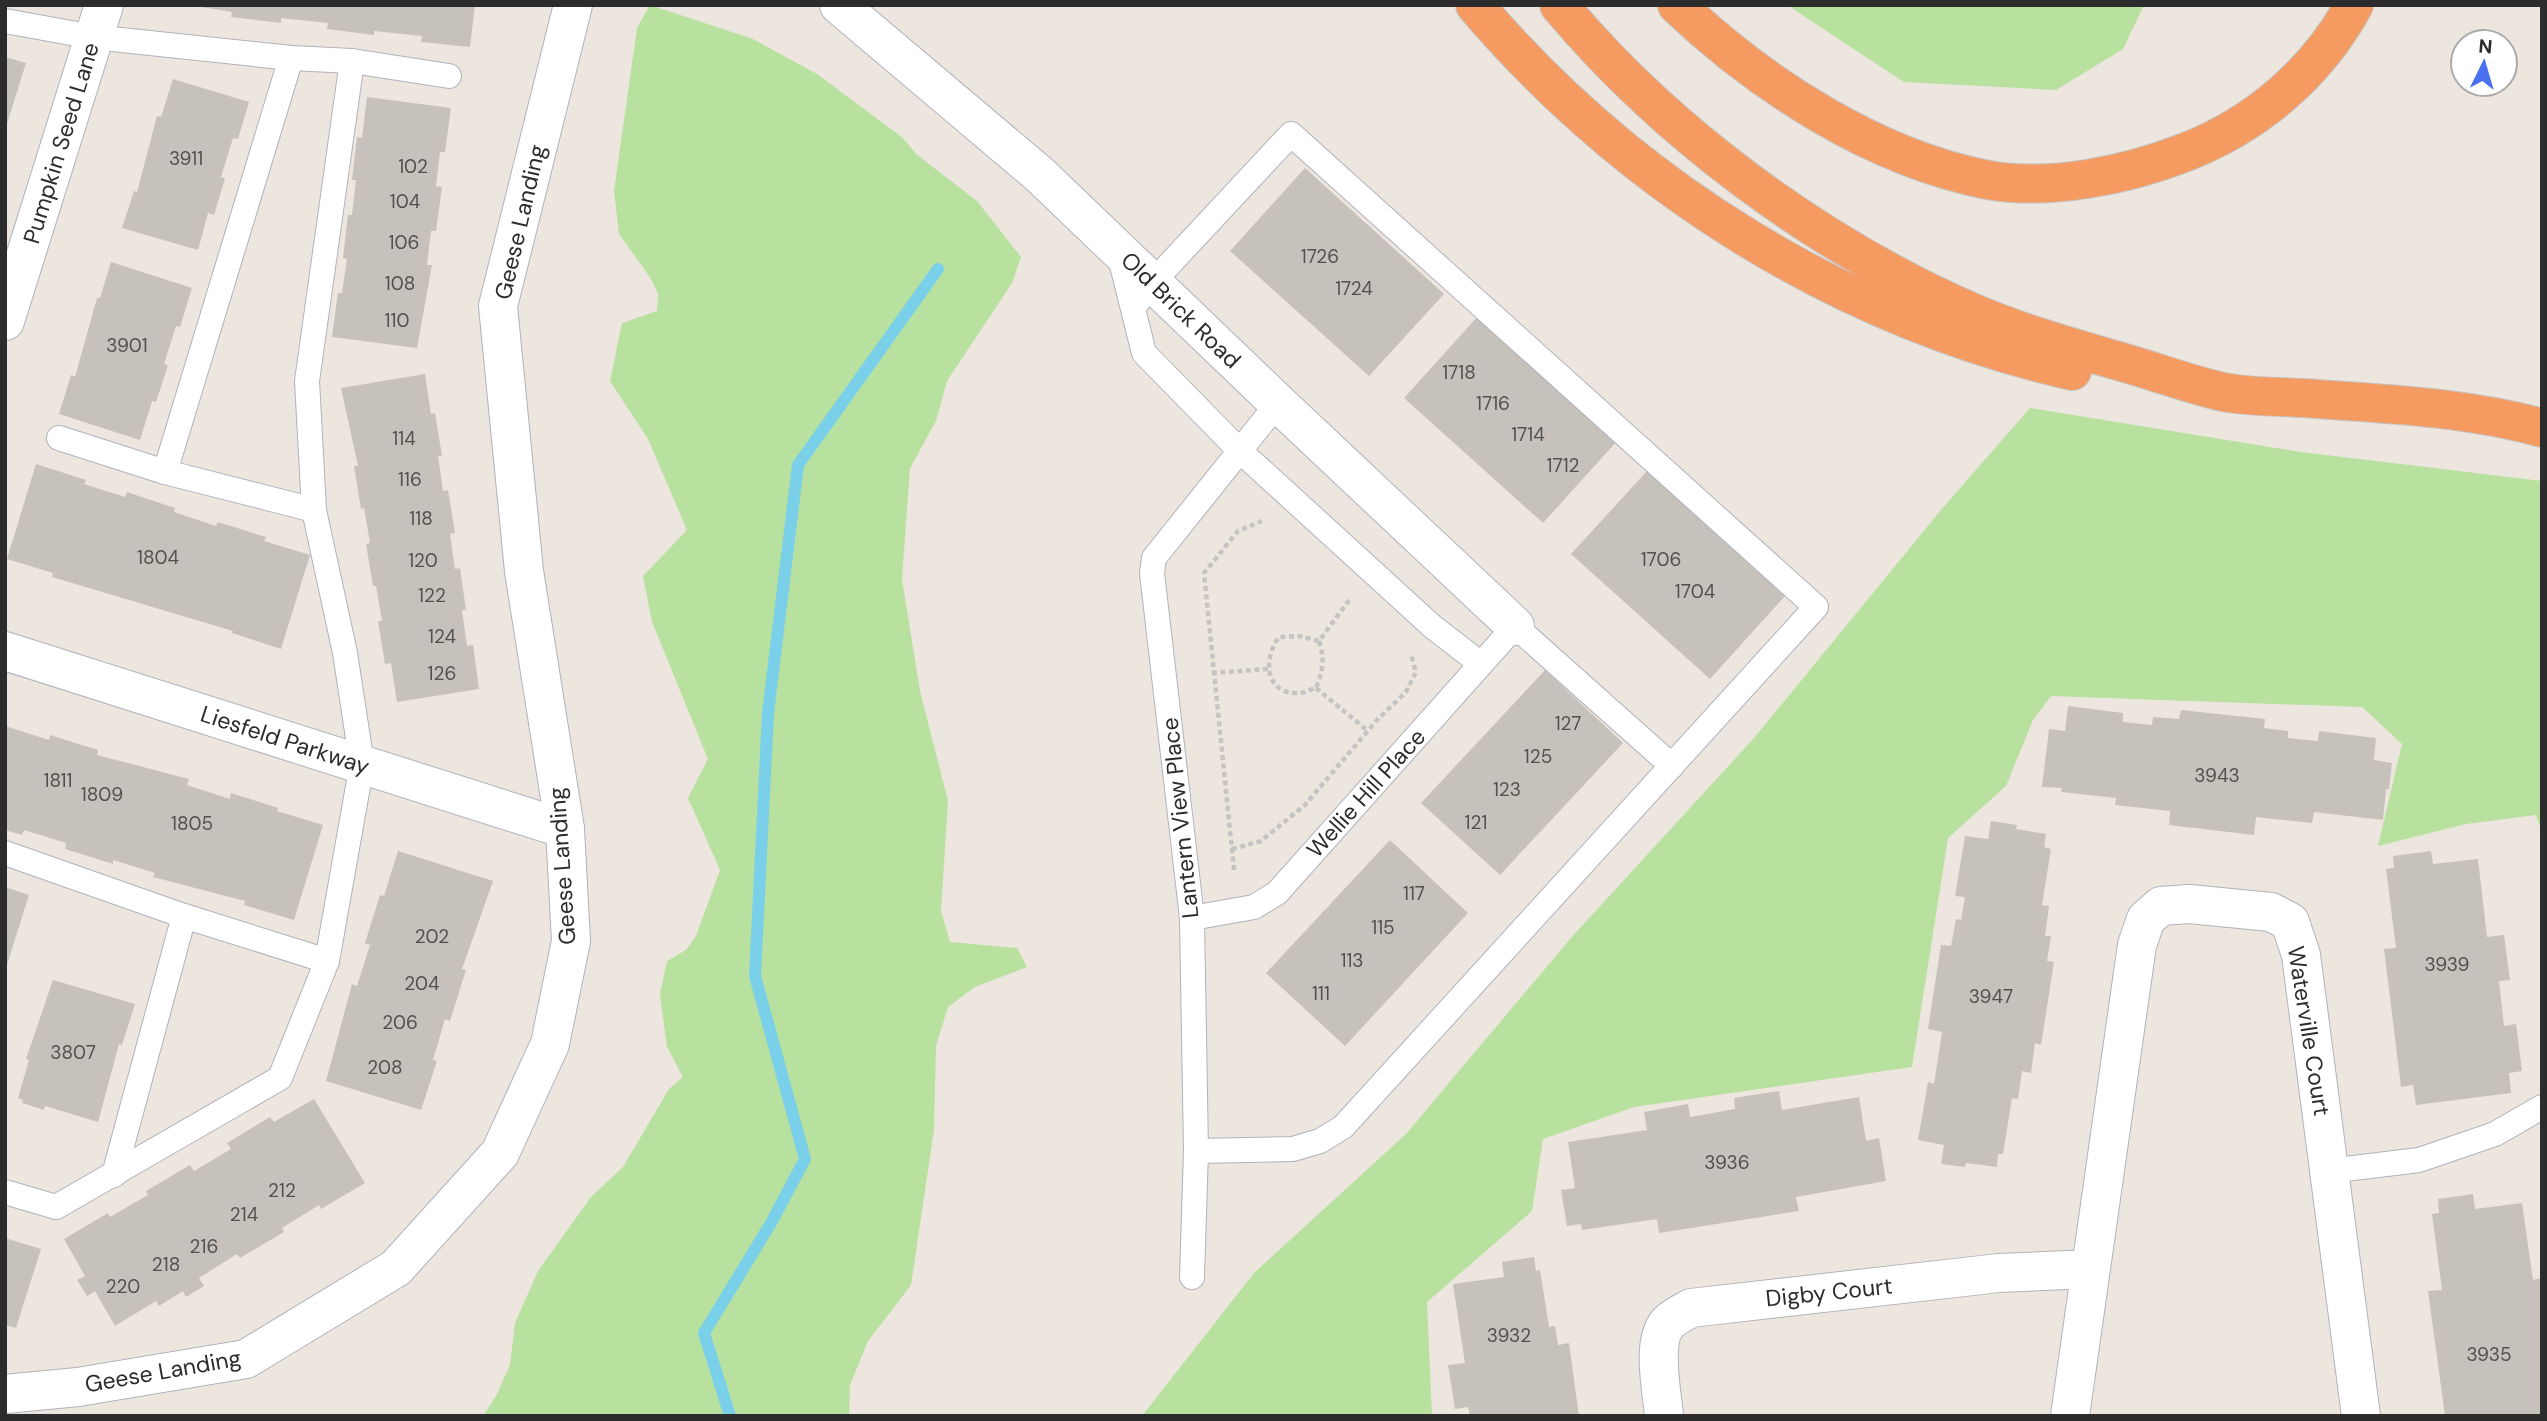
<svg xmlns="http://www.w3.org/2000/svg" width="2547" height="1421" font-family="'DM Sans',sans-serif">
	<rect width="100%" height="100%" fill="#ede6df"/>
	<g fill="#b8e09f">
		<polygon points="650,5 753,39 817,74 903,138 916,154 977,201 1021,257 1012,283 947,381 936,421 910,468 902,579 920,691 948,801 941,911 950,942 1017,948 1027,967 975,987 948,1007 936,1046 934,1130 911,1285 868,1341 850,1385 849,1416 483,1416 496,1396 510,1365 515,1323 538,1271 591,1197 623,1167 669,1089 683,1077 667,1047 660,994 667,961 686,950 696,936 720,870 688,798 708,759 652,622 643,576 687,530 648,439 610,381 622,323 657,311 658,294 650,277 619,234 614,191 637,28"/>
		<polygon points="1787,5 2144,5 2123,49 2056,90 1904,82"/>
		<polygon points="2030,408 2301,452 2542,481 2542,832 2536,815 2466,824 2378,846 2402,744 2362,707 2051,696 2033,720 2006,786 1948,838 1912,1067 1634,1107 1543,1139 1532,1211 1427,1302 1432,1416 1142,1416 1254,1273 1406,1134 1570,939 1754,738 1941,510"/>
	</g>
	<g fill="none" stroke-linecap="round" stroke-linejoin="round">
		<polyline stroke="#79d0e8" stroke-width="12" points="730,1416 704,1333 771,1223 805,1159 755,976 768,713 798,465 938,269"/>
	</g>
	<g fill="#c6c1bb">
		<polygon points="189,5 475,5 470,47 421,42 422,36 374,31 374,35 327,29 328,23 281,18 281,23 231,17 232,12"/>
		<polygon points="5,57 26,63 6,127 5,127"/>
		<polygon points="173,79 249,102 238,139 233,138 221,177 225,178 214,215 208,213 198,250 122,228 134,191 137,192 157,116 161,117"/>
		<polygon points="367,97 451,108 445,152 440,152 436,186 442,187 436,231 431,231 427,265 432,265 417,348 332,337 338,293 342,293 347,259 343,258 348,215 352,215 356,180 352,180 357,137 362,138"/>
		<polygon points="1305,168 1444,294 1369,376 1230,251"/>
		<polygon points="111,262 192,288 180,327 176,326 164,364 168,365 156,402 152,401 140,440 59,414 71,375 75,377 97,298 100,298"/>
		<polygon points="1479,315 1618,440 1543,523 1404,398"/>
		<polygon points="425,374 431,414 435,413 442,456 438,456 443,491 448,490 455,533 450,534 455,569 460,568 466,610 462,610 467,646 473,645 479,689 397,702 391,663 385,664 378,621 382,621 376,586 373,586 366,544 370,543 364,508 361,509 354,466 358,466 341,388"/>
		<polygon points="36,464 86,480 84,484 125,497 127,492 175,508 174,512 216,526 218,522 266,537 264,541 310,555 281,649 232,633 233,631 52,577 53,573 7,559"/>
		<polygon points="1647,471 1785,596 1710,679 1571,554"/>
		<polygon points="1545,670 1623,743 1500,875 1421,803"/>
		<polygon points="2068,706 2123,713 2123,722 2152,725 2153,717 2179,719 2181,710 2265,719 2264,728 2288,731 2288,738 2318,741 2319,731 2376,738 2374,760 2392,763 2389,789 2386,789 2383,820 2314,812 2312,823 2256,817 2254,835 2169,825 2170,811 2115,805 2116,798 2061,792 2062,788 2042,787 2049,729 2065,731"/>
		<polygon points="5,726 49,740 50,735 98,750 97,755 189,779 187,785 230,799 231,793 278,808 277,811 323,825 294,920 244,905 245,901 153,877 155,873 113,860 113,864 65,849 66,843 24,830 22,835 5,830"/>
		<polygon points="1991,821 2017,825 2016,829 2046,834 2044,847 2051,849 2042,905 2049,906 2045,936 2051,936 2047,961 2054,962 2041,1045 2035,1043 2031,1073 2022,1071 2018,1099 2012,1098 2003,1154 1998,1154 1997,1167 1966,1163 1965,1167 1941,1164 1944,1145 1918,1140 1928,1082 1934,1084 1942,1032 1928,1029 1941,945 1951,946 1956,919 1961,920 1965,897 1955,896 1965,836 1988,839"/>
		<polygon points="1390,840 1468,913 1345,1046 1266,973"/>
		<polygon points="398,851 493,881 462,969 466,970 450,1021 445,1019 433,1060 437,1061 421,1110 326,1081 352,984 357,986 370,945 365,943 380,895 384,896"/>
		<polygon points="2431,851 2433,864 2478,859 2487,937 2504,935 2510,980 2499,981 2504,1026 2516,1024 2522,1071 2509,1073 2511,1093 2416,1105 2413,1085 2401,1087 2384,949 2396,948 2386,869 2394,868 2393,856"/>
		<polygon points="5,887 29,895 6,968 5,968"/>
		<polygon points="53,980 135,1004 122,1045 119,1044 98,1122 45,1106 44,1110 22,1103 23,1100 18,1098 29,1060 26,1059"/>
		<polygon points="1779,1091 1782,1110 1859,1097 1866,1141 1879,1138 1886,1181 1796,1197 1799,1211 1659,1233 1657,1219 1582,1230 1581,1224 1567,1226 1561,1190 1575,1188 1568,1142 1647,1130 1644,1112 1688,1104 1690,1117 1735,1109 1734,1098"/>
		<polygon points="314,1099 365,1183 321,1209 319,1205 282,1228 284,1232 240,1258 237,1254 199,1278 204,1286 186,1297 183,1291 159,1306 156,1301 115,1326 95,1291 87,1296 77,1280 85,1276 64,1239 108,1213 110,1217 148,1195 146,1191 190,1165 194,1171 231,1149 227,1143 270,1117 274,1122"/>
		<polygon points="2473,1194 2475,1209 2522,1203 2533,1280 2542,1278 2542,1416 2445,1416 2428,1291 2442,1290 2432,1214 2439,1213 2438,1199"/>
		<polygon points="5,1238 41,1249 16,1328 5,1325"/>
		<polygon points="1534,1257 1536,1271 1540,1270 1549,1327 1555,1326 1558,1345 1569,1343 1579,1416 1470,1416 1468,1407 1455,1409 1448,1365 1465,1363 1453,1284 1504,1277 1502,1262"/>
	</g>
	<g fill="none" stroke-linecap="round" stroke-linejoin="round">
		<g stroke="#b0b2bc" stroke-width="26">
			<g id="lane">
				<polyline points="5,21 93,37 291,58 352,61 449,76"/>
				<polyline points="1119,253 1144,353 1240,451 1433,627 1481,664"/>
				<polyline points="1133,308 1152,283 1291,134 1816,607 1343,1127 1320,1141 1293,1149 1196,1151"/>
				<polyline points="59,438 165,472 314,510"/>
				<polyline points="165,472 291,58"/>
				<polyline points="5,853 184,916 114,1175"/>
				<polyline points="184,916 327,961"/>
				<polyline points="1192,918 1254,907 1277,893 1515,626 1672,766"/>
				<polyline points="2329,1171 2419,1160 2495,1134 2542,1107"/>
				<polyline points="5,1192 56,1207 280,1078 327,961 362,764 345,653 314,510 307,381 352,61"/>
				<polyline points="1192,1277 1196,1151 1192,918 1152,573 1154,558 1278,403"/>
			</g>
		</g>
		<g stroke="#b0b2bc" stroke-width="40">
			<g id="street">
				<polyline points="839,5 1039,174 1278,403 1515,626"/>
				<polyline points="5,321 104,5"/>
				<polyline points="5,651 565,829"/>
				<polyline points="5,1394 78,1387 246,1359 396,1268 500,1153 550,1044 571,941 565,829 524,571 498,306 573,5"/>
				<path d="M 1664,1416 C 1662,1392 1651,1341 1668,1323 C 1673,1317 1684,1312 1691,1308 L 1999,1273 L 2090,1269"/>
				<polyline points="2070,1416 2137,945 2146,919 2161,906 2189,904 2271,912 2290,922 2301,955 2361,1416"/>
			</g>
		</g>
		<g stroke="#c4c4c4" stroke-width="40">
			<g id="highway">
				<path d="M 1475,5 C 1629,186 1840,318 2072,371"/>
				<path d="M 1559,5 C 1666,133 1817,244 1969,311 C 2022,334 2077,349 2132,365 C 2162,374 2192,385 2223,392 C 2253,398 2286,396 2317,399 C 2392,404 2469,408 2542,428"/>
				<path d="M 1677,5 C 1760,84 1874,158 1988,180 C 2051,191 2127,175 2186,152 C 2257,124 2317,73 2354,5"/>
			</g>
		</g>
		<g stroke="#c4c4c4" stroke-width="4.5" stroke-dasharray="5 3.5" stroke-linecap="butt">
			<path d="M 1319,641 C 1325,659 1323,670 1316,688 C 1311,689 1305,693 1300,693 C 1264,695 1263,659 1279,637 L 1299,636 L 1319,641 L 1350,599"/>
			<polyline points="1212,673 1268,669"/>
			<polyline points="1316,688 1368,731"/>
			<polyline points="1232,849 1261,841 1305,805 1377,720 1406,692 1416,672 1411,654"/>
			<polyline points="1234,870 1204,573 1238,531 1262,521"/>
		</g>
		<use href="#lane" stroke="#fff" stroke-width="24"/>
		<use href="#street" stroke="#fff" stroke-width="38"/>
		<use href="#highway" stroke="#f59b62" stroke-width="38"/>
	</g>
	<g text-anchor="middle" stroke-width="5" stroke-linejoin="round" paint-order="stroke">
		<g font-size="19" fill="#525150">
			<text x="186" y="165">3911</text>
			<text x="413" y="173">102</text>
			<text x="405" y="208">104</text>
			<text x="404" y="249">106</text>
			<text x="1320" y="263">1726</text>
			<text x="400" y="290">108</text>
			<text x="1354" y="295">1724</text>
			<text x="397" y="327">110</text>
			<text x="127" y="352">3901</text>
			<text x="1459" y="379">1718</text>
			<text x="1493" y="410">1716</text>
			<text x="1528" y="441">1714</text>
			<text x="404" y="445">114</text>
			<text x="1563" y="472">1712</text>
			<text x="410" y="486">116</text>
			<text x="421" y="525">118</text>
			<text x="158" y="564">1804</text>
			<text x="1661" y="566">1706</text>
			<text x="423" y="567">120</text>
			<text x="1695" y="598">1704</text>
			<text x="432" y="602">122</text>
			<text x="442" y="643">124</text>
			<text x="442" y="680">126</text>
			<text x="1568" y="730">127</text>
			<text x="1538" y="763">125</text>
			<text x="2217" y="782">3943</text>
			<text x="58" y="787">1811</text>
			<text x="1507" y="796">123</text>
			<text x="102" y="801">1809</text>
			<text x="1476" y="829">121</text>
			<text x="192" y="830">1805</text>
			<text x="1414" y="900">117</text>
			<text x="1383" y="934">115</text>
			<text x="432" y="943">202</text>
			<text x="1352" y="967">113</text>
			<text x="2447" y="971">3939</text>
			<text x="422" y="990">204</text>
			<text x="1321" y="1000">111</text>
			<text x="1991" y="1003">3947</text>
			<text x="400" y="1029">206</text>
			<text x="73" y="1059">3807</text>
			<text x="385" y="1074">208</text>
			<text x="1727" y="1169">3936</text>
			<text x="282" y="1197">212</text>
			<text x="244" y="1221">214</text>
			<text x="204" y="1253">216</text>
			<text x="166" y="1271">218</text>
			<text x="123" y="1293">220</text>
			<text x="1509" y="1342">3932</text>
			<text x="2489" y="1361">3935</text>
		</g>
		<g font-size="23" fill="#2c2c2c" stroke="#fff">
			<text transform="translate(61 143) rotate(-73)" y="8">Pumpkin Seed Lane</text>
			<text transform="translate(520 222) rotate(-77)" y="8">Geese Landing</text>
			<text transform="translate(1181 310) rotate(44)" y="8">Old Brick Road</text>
			<text transform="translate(285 740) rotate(18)" y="8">Liesfeld Parkway</text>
			<text transform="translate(1366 793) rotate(-48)" y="8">Wellie Hill Place</text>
			<text transform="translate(1180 818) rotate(-96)" y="8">Lantern View Place</text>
			<text transform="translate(562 866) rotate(-94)" y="8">Geese Landing</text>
			<text transform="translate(2309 1031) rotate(81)" y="8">Waterville Court</text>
			<text transform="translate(1829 1292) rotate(-6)" y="8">Digby Court</text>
			<text transform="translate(163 1371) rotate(-10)" y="8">Geese Landing</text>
		</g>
	</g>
	<rect width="2547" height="1421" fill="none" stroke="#2c2c2c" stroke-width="14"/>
	<g transform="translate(2484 63) rotate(5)"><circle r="33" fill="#ffffff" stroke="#ababab" stroke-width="2"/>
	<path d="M0-5L12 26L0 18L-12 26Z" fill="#4971f0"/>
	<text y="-10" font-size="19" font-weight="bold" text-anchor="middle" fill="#2c2c2c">N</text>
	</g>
</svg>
